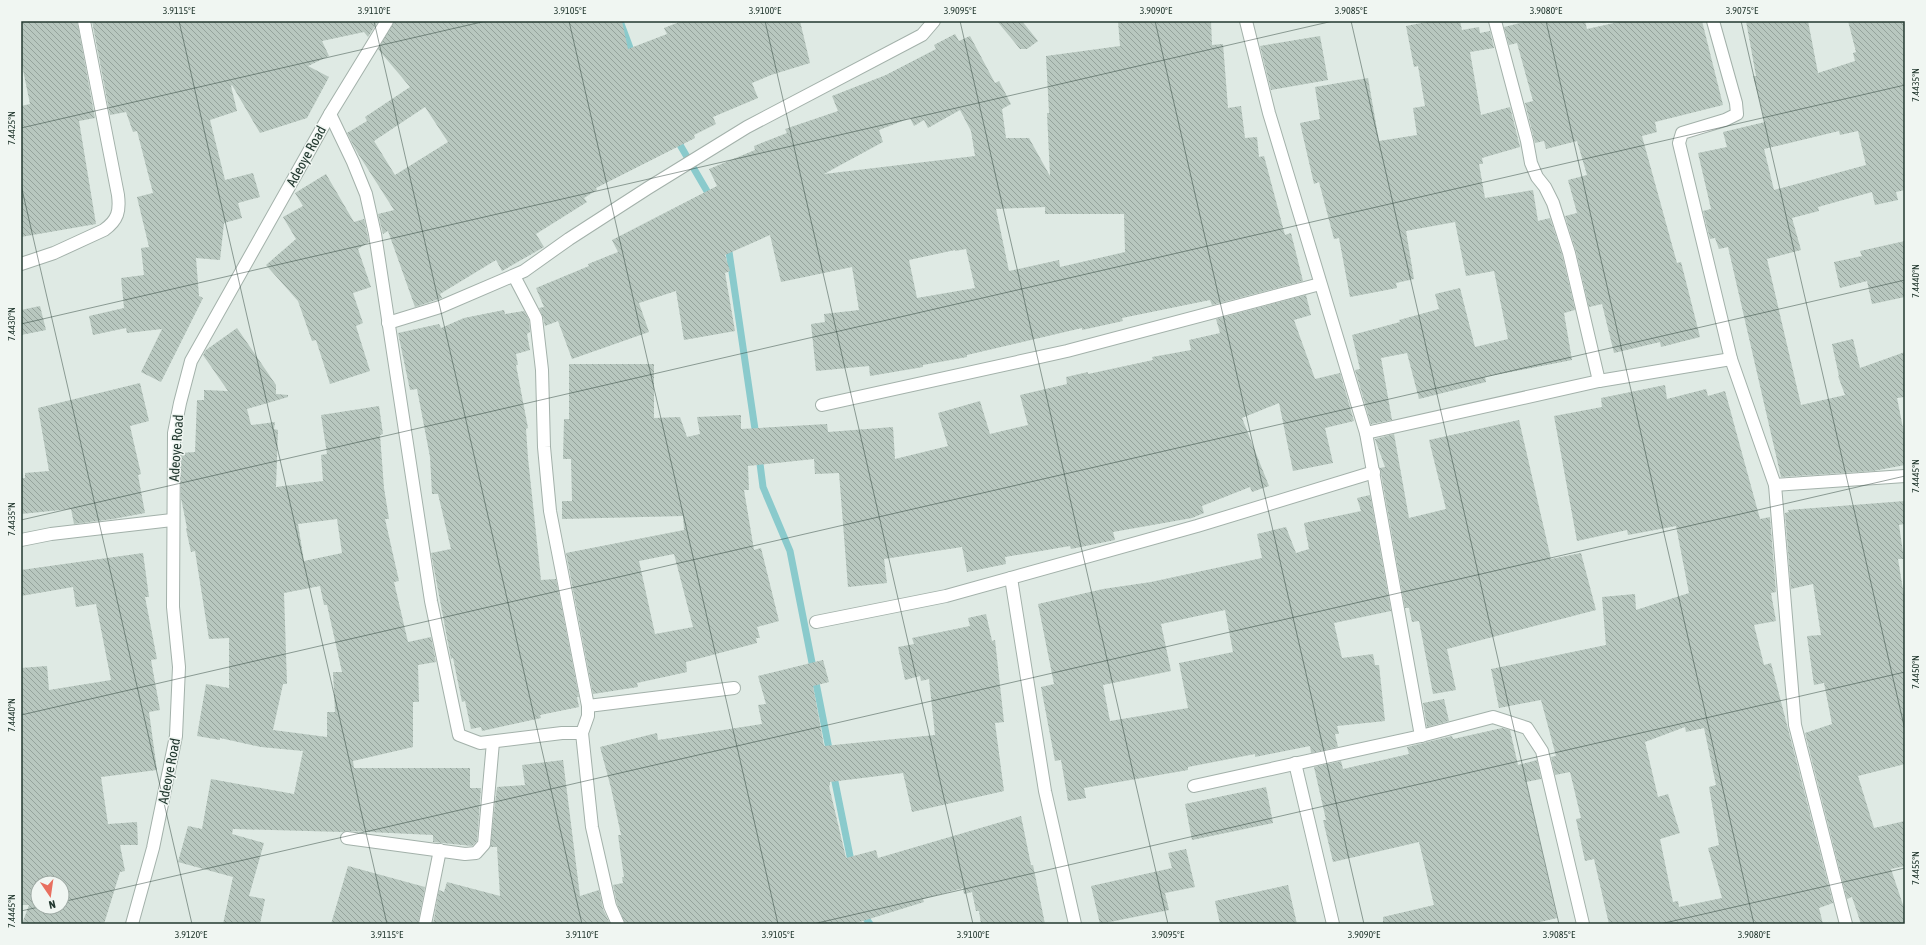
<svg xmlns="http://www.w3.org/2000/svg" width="1926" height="945" font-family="'Asap Condensed',sans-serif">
	<defs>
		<pattern id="building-back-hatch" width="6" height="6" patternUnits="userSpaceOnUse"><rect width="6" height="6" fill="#b8c7bf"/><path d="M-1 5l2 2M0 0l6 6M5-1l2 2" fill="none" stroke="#95a39c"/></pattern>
	</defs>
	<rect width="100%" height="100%" fill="#dfeae4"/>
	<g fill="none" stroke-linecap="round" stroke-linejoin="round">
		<g stroke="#8acacc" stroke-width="7">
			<polyline points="620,21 633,56"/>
			<polyline points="676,138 711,198"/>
			<polyline points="728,245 756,436"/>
			<polyline points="759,456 763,487 790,551 830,754"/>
			<polyline points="833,772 852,866"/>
			<polyline points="862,913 870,924"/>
		</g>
	</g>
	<g fill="url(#building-back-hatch)" fill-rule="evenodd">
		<polygon points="21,21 77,21 95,118 79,121 96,224 21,237 21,106 30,104 21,60"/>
		<polygon points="92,21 378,21 368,37 364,32 322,41 329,56 308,66 329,77 307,118 260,133 232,85 231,86 237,111 210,120 225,180 253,173 260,197 238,203 242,218 224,223 220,260 196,258 199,296 203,298 161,382 141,372 162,329 127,333 126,328 93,335 89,316 124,308 121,278 144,275 141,248 149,247 137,197 153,193 137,131 133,132 126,112 110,115"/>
		<path d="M 394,21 L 622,21 L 628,49 L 667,34 L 664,28 L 682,21 L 800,21 L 810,63 L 771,75 L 752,83 L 758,98 L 713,117 L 716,124 L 694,135 L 695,138 L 596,188 L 597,190 L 584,198 L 587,202 L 536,234 L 544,247 L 502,271 L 496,260 L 440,294 L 442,298 L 415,307 L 388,231 L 383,234 L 378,214 L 394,210 L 357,152 L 347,133 L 367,121 L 365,117 L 410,87 L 378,49 ZM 425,107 L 448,142 L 395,175 L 374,141 Z"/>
		<polygon points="997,21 1022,21 1038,41 1027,49 1020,49"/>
		<path d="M 1118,21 L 1211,21 L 1212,45 L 1223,44 L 1228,108 L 1241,106 L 1245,138 L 1257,137 L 1259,157 L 1264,156 L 1285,235 L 1291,233 L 1303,281 L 1212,305 L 1210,300 L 1122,318 L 1123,321 L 1082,330 L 1082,328 L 967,355 L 967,357 L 923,365 L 923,367 L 870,376 L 869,366 L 816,371 L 811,324 L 825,322 L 824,314 L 859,310 L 852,267 L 781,282 L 770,235 L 725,255 L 730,271 L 725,273 L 735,331 L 684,340 L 676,291 L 639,303 L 649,332 L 572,359 L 558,321 L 545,326 L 543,317 L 539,308 L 544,307 L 536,288 L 589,266 L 588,264 L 618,252 L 612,240 L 717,186 L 709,169 L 755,150 L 754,146 L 787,133 L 785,129 L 838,111 L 832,96 L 886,75 L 936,49 L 934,45 L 955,34 L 959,41 L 970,36 L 995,83 L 999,81 L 1011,104 L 1002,109 L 1006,138 L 1029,138 L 1050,176 L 1047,113 L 1049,113 L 1046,56 L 1120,46 ZM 960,110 L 971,131 L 975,156 L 824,174 L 883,142 L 879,130 L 910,118 L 914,126 L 924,120 L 928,128 ZM 1045,207 L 1045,214 L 1124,214 L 1125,252 L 1060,267 L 1059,260 L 1009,271 L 996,209 ZM 966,249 L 975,288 L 917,298 L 909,260 L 955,250 L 955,251 Z"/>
		<polygon points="1432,21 1460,21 1462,30 1479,27 1480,33 1490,31 1494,48 1470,52 1481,115 1510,107 1520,147 1482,158 1483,164 1479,164 1485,198 1533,190 1538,221 1550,218 1562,255 1575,310 1564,313 1572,360 1485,377 1486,382 1419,399 1407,353 1381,358 1392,420 1371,424 1355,370 1360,369 1352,335 1400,322 1399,320 1439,309 1435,294 1460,288 1475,347 1508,339 1494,271 1466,276 1455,222 1406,231 1414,279 1396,283 1397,288 1350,297 1339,238 1334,239 1319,182 1314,184 1300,123 1320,119 1315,87 1368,78 1379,141 1417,135 1413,108 1425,106 1418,66 1414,67 1406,26"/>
		<polygon points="1528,21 1585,21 1587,29 1623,21 1702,21 1723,105 1655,122 1657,132 1642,136 1677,263 1681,262 1700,337 1661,347 1660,342 1614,353 1602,304 1589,307 1576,251 1565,216 1577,213 1568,180 1587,175 1577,141 1546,149 1544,141 1535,143 1525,103 1533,101 1517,43 1509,45 1504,27"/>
		<path d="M 1746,21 L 1808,21 L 1818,73 L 1855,61 L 1853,53 L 1856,52 L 1848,21 L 1905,21 L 1905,190 L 1896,192 L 1898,200 L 1875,205 L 1872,192 L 1818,207 L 1819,211 L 1792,218 L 1801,250 L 1767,259 L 1801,405 L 1845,395 L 1838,376 L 1839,376 L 1832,344 L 1853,339 L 1860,368 L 1905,352 L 1905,397 L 1897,398 L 1905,438 L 1905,465 L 1873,471 L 1781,477 L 1728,247 L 1719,249 L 1715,238 L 1710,239 L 1703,211 L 1711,209 L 1698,153 L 1727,147 L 1723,132 L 1765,122 L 1753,76 L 1756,76 ZM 1839,131 L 1840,135 L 1858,131 L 1866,165 L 1774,190 L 1764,149 Z"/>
		<polygon points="1320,36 1328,80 1271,90 1260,46"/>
		<polygon points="326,174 354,222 364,219 369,242 358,249 371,287 353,293 363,323 356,326 370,371 330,384 316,340 312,341 298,301 266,265 296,239 283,217 303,206 295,193"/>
		<polygon points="1905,241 1905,297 1872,304 1867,281 1840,288 1834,262 1862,256 1860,251"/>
		<path d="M 1306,295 L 1311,315 L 1294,320 L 1315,379 L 1340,373 L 1354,421 L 1325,428 L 1333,463 L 1293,471 L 1279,403 L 1242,418 L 1269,486 L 1252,492 L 1250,487 L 1202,506 L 1204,513 L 1192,518 L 1113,532 L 1115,540 L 1071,549 L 1070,546 L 1005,557 L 1006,564 L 967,572 L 962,547 L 884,559 L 887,583 L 848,587 L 839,473 L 815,474 L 814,459 L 748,466 L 749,490 L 744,490 L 754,550 L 761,548 L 779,621 L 757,627 L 760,638 L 756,638 L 757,643 L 686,662 L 687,672 L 637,683 L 638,687 L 593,694 L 566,553 L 684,530 L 683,516 L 562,519 L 562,501 L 572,501 L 571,459 L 563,459 L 564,419 L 569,419 L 569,364 L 654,364 L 654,418 L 680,417 L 687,437 L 700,434 L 697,417 L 741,415 L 741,429 L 827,424 L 828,432 L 893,427 L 895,459 L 948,446 L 938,413 L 980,401 L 990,434 L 1028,425 L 1020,395 L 1067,384 L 1066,377 L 1088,372 L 1088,374 L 1153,360 L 1152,357 L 1191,350 L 1189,340 L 1220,333 L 1216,319 ZM 674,554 L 693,627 L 655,634 L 639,561 Z"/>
		<polygon points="40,306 46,330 21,335 21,310"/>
		<polygon points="504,310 505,314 524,311 529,320 530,332 527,334 530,350 516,354 518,365 516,365 528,428 526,429 528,458 541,580 556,579 579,697 577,697 579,707 540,715 541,718 482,731 481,727 471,729 465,701 462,702 453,658 451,659 431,553 451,549 438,494 432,494 430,457 417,389 410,390 398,333 439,324 441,328 464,318"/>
		<path d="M 237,328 L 276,385 L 276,394 L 288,395 L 288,397 L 247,409 L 251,425 L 275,422 L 274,429 L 278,430 L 276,487 L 323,481 L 321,455 L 327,454 L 321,415 L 379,406 L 383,434 L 380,435 L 384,488 L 389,519 L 385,519 L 399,581 L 394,582 L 408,642 L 431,637 L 436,662 L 418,665 L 419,702 L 413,702 L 413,747 L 353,761 L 354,768 L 470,768 L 470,788 L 481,788 L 477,841 L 472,846 L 433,842 L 433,835 L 348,831 L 343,832 L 233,829 L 232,834 L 264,843 L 249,896 L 265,899 L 260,924 L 223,924 L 233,877 L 178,862 L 188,826 L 202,829 L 211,779 L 294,794 L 303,751 L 261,747 L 220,738 L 220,740 L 197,736 L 206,684 L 229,688 L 229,638 L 209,639 L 195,551 L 191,552 L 186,529 L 187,528 L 181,498 L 181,453 L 195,452 L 197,400 L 204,400 L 204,390 L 228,391 L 203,355 L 206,350 ZM 337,519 L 342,553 L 304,561 L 298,524 ZM 320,586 L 324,605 L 327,605 L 342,672 L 333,672 L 335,712 L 327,712 L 327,737 L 273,730 L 283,684 L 287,684 L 284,593 Z"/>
		<polygon points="140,383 149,421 130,426 141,474 138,475 145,513 113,519 74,524 71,509 21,514 21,478 25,478 25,473 49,471 38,408"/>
		<path d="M 1665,385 L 1667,399 L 1706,389 L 1708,396 L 1725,391 L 1760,519 L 1770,517 L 1776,592 L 1771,593 L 1776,621 L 1754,625 L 1764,665 L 1771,663 L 1833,903 L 1819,908 L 1823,924 L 1609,924 L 1594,859 L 1585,861 L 1576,819 L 1581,818 L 1570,772 L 1555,775 L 1551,757 L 1556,756 L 1541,700 L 1499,708 L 1491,669 L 1606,645 L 1602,597 L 1635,594 L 1636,610 L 1689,593 L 1676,526 L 1628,535 L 1627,530 L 1577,541 L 1554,416 L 1602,407 L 1601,398 ZM 1685,727 L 1686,732 L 1704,728 L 1716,785 L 1709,787 L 1719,845 L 1708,848 L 1722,898 L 1679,907 L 1678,901 L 1673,902 L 1660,839 L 1680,833 L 1668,794 L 1658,797 L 1645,742 Z"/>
		<polygon points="1519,420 1551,559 1581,553 1596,610 1447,649 1456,690 1433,694 1419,621 1412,622 1409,608 1405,608 1380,468 1385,467 1375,439 1394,434 1409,518 1446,509 1429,440"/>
		<path d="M 1370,495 L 1391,611 L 1334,623 L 1342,658 L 1373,654 L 1375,665 L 1379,665 L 1385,721 L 1337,726 L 1339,734 L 1335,734 L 1338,747 L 1311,753 L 1310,746 L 1255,757 L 1255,754 L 1188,767 L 1188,770 L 1084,788 L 1086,798 L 1068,801 L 1061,760 L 1055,761 L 1041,687 L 1054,684 L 1038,604 L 1103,589 L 1151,582 L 1262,558 L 1257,534 L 1286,527 L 1296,553 L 1309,549 L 1304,523 L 1361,511 L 1357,498 ZM 1225,610 L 1233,652 L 1179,663 L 1188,708 L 1110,721 L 1103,685 L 1171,671 L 1161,624 Z"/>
		<polygon points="1905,501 1905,524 1899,525 1904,559 1898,559 1905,602 1905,764 1858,776 1874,828 1905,821 1905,866 1891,869 1905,911 1905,924 1861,924 1852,897 1847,899 1805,733 1832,724 1824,683 1814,685 1807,636 1821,635 1813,584 1791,589 1785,513 1789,512 1788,510"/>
		<path d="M 143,553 L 149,597 L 145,597 L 157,659 L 151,660 L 160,710 L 149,712 L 157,770 L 101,777 L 108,824 L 137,822 L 138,845 L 120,845 L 125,871 L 120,872 L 104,924 L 22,924 L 29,905 L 21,905 L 21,668 L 47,666 L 49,690 L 111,680 L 96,604 L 76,607 L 73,587 L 21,596 L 21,570 ZM 38,883 L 62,883 L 62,907 L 38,907 Z"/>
		<polygon points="986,614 992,641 995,640 1004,722 995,723 1004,791 912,812 903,773 830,782 830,785 829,786 846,858 876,850 878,858 1021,816 1031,865 1033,865 1045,924 981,924 979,911 976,911 972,892 964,894 963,888 923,899 924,902 853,924 625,924 617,904 613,885 623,883 622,877 624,877 618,835 621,835 611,788 600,747 657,733 658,740 762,724 758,705 766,704 758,676 823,660 829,682 813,686 824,746 935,735 929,679 921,681 920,676 905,680 898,647 914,644 912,638 970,626 968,618"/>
		<polygon points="1444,699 1449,721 1427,727 1423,703"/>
		<polygon points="1502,728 1510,730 1518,765 1537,760 1541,779 1526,782 1557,918 1532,924 1383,924 1383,917 1434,905 1419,842 1333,862 1323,820 1326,820 1314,767 1341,761 1343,769 1409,754 1407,747 1452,736 1453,739"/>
		<polygon points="563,760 580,896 599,890 603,909 610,924 433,924 439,890 444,892 447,882 500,896 497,847 490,847 497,787 525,785 522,765"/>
		<polygon points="1266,787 1273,823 1192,840 1185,804"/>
		<polygon points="1186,849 1195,887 1165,893 1169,910 1100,924 1091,886 1172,868 1168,853"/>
		<polygon points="348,866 425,887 418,924 331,924"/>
		<polygon points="1288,885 1297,924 1220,924 1215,901"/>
	</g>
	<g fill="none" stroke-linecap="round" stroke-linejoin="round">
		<g stroke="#a3b1aa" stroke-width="14">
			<path id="service" d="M 21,264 L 54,253 L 104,230 C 118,220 120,211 118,195 L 84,21"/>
		</g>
		<g stroke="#a3b1aa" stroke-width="14">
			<g id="minor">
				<polyline points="1246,21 1269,113 1366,433 1421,736"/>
				<polyline points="1495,21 1527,141 1531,163 1537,177 1545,187 1553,203 1569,253 1599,381"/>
				<polyline points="1713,21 1736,103 1737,114 1725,120 1682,133 1679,143 1731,359 1775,485 1795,725 1846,924"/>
				<polyline points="330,114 353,162 366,194 375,234 431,601 459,735 480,743 562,733 582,733"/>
				<polyline points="514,276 536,318 542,370 544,447 550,511 588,706 588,716 582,733 592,827 610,906 618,924"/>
				<polyline points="388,323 440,307 524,271 569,239 648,188 747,127 922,35 934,21"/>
				<polyline points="822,405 1067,351 1320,284"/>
				<polyline points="1366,433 1599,381 1731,359"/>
				<polyline points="1775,485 1905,476"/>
				<polyline points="21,540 51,534 172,520"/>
				<polyline points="1011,578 1045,791 1075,924"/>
				<polyline points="816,622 946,596 1197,526 1374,472"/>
				<polyline points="588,706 734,688"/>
				<polyline points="1295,763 1333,924"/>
				<polyline points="1194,786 1421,736 1493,717 1527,728 1542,751 1583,924"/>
				<polyline points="347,838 465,854 476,853 484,844 493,742"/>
				<polyline points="425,924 440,850"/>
			</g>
		</g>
		<g stroke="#a3b1aa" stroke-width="14">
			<polyline id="tertiary" points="132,924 153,848 176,736 179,667 173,607 174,433 180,403 191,361 330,114 387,21"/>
		</g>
		<use href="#service" stroke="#fff" stroke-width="12"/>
		<use href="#minor" stroke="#fff" stroke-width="12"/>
		<use href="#tertiary" stroke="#fff" stroke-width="12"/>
	</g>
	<path fill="none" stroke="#22382f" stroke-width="1" stroke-opacity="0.45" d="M 179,21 L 387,924M 374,21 L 582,924M 569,21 L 778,924M 765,21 L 973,924M 960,21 L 1168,924M 1155,21 L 1364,924M 1351,21 L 1559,924M 1546,21 L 1754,924M 1741,21 L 1905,730M 21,128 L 486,21M 21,185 L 192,924M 21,324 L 1333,21M 21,520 L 1905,85M 21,715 L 1905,280M 62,902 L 1905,476M 21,911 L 39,907M 813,924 L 1905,672M 1660,924 L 1905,868"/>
	<g text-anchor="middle" stroke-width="3" stroke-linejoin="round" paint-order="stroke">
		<g font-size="14" fill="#22382f" stroke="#f0f6f2">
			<text transform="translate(306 156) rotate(-61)" y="5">Adeoye Road</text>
			<text transform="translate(176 448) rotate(-86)" y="5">Adeoye Road</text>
			<text transform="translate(169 771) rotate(-79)" y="5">Adeoye Road</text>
		</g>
	</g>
	<rect width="1926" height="945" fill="none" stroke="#f0f6f2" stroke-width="44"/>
	<g transform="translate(50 895) rotate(167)"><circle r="19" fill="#f0f6f2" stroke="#9eaaa4"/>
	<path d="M0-3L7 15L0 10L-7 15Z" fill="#e86f5f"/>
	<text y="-6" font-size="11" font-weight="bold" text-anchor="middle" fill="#22382f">N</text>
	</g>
	<rect x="22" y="22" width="1882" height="901" fill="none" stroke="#22382f" stroke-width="1.5"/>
	<g font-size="10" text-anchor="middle" fill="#22382f">
		<text x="179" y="14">3.9115°E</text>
		<text x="374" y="14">3.9110°E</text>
		<text x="570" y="14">3.9105°E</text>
		<text x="765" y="14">3.9100°E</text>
		<text x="960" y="14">3.9095°E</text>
		<text x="1156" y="14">3.9090°E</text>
		<text x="1351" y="14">3.9085°E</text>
		<text x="1546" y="14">3.9080°E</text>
		<text x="1742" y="14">3.9075°E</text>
		<text transform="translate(1915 85) rotate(-90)" y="4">7.4435°N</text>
		<text transform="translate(11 128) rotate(-90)" y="4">7.4425°N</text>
		<text transform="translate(1915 281) rotate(-90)" y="4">7.4440°N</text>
		<text transform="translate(11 324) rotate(-90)" y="4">7.4430°N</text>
		<text transform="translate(1915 476) rotate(-90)" y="4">7.4445°N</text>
		<text transform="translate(11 519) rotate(-90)" y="4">7.4435°N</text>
		<text transform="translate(1915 672) rotate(-90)" y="4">7.4450°N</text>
		<text transform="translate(11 715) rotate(-90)" y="4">7.4440°N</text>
		<text transform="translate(1915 868) rotate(-90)" y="4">7.4455°N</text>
		<text transform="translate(11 911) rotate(-90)" y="4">7.4445°N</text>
		<text x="191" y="938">3.9120°E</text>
		<text x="387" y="938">3.9115°E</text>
		<text x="582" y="938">3.9110°E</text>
		<text x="778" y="938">3.9105°E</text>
		<text x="973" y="938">3.9100°E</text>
		<text x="1168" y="938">3.9095°E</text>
		<text x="1364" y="938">3.9090°E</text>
		<text x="1559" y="938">3.9085°E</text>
		<text x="1754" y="938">3.9080°E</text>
	</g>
</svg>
